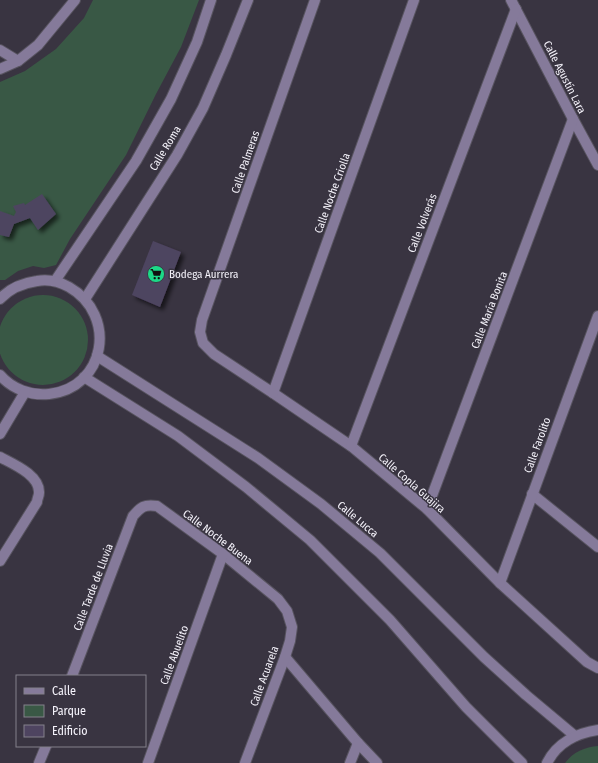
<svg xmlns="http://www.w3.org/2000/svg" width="598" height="763" font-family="'Fira Sans Condensed',sans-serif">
	<defs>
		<filter id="shadow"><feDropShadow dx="3.5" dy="3.5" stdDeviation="2" flood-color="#0009"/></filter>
	</defs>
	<rect width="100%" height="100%" fill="#393441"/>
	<g fill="#395845">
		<polygon points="93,0 199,0 181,47 156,94 126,155 70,239 56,265 44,268 33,266 18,271 5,280 0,280 0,82 25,71 56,49 84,18"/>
		<circle cx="43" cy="340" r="45"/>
		<path d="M 598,746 L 598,763 L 565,763 C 573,752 585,747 598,746 Z"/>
	</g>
	<g fill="#4e4460" filter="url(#shadow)">
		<polygon points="42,194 56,214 38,230 30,218 14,224 9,237 0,235 0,211 14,216 16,212 13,206 24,203 25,205"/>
		<polygon points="153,241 181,252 160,307 132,295"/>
	</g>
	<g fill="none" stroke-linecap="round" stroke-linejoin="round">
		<g stroke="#57535f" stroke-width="12">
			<g id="minor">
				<polyline points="315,0 202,320 200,332 203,343 214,354 273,393 351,446 427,509 500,583 587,662 598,668"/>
				<polyline points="511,0 573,119 598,165"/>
				<polyline points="0,50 18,61"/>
				<polyline points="0,69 18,61 38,45 75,0"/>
				<polyline points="55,281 136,161 171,99 197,42 211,0"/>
				<path d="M 0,299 C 10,288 23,283 37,281 C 48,279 60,282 69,287 C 118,315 106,388 49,394 C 31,396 12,389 0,375"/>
				<polyline points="85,299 177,155 203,108 226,55 248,0"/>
				<polyline points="97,356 258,458 321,504 380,553 484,657 526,695 575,736"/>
				<polyline points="84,377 178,436 246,487 310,540 390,620 466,707 522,763"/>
				<polyline points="273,393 414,0"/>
				<polyline points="0,434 25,392"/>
				<polyline points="351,446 516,9"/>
				<path d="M 0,457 C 13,464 40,475 39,493 C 39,496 37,499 37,502 L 0,561"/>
				<polyline points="532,494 598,547"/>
				<polyline points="427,509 573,119"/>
				<polyline points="500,583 598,316"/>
				<polyline points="285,657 358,743 377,763"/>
				<path d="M 72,676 L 133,516 C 141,507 144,504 157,506 L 223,554 L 278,599 L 287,611 L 292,627 L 290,641 L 285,657 L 245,763"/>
				<polyline points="39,763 46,746"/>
				<polyline points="148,763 223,554"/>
				<polyline points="350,763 358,743"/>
				<path d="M 547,763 C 557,743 577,733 598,730"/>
			</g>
		</g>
		<use href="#minor" stroke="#857a9a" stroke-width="10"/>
	</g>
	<defs>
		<g id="supermarket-disc" transform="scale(0.9)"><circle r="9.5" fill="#1cd988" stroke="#393441"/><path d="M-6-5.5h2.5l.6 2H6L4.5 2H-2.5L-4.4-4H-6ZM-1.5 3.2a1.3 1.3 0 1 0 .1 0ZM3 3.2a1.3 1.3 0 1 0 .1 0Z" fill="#111"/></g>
	</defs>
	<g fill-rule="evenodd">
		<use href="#supermarket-disc" x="156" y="274"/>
	</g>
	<g text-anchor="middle" stroke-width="3" stroke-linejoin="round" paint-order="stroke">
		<g font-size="11" fill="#f5f3fb" stroke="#393441">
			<text transform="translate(565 77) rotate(63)" y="4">Calle Agustín Lara</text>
			<text transform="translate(165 148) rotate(-59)" y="4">Calle Roma</text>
			<text transform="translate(245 162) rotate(-71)" y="4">Calle Palmeras</text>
			<text transform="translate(332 193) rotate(-70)" y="4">Calle Noche Criolla</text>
			<text transform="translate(422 223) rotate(-69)" y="4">Calle Volverás</text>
			<text transform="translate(489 310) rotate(-69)" y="4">Calle María Bonita</text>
			<text transform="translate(537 445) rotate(-70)" y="4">Calle Farolito</text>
			<text transform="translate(412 483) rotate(41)" y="4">Calle Copla Guajira</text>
			<text transform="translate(358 519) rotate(40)" y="4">Calle Lucca</text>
			<text transform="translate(218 537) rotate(37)" y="4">Calle Noche Buena</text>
			<text transform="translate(93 587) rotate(-69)" y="4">Calle Tarde de Lluvia</text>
			<text transform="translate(174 655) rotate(-70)" y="4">Calle Abuelito</text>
			<text transform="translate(264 676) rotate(-70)" y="4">Calle Acuarela</text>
		</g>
		<g font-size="11" fill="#f5f3fb" stroke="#393441" text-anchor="start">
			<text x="169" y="278">Bodega Aurrera</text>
		</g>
	</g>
	<rect x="16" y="675" width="130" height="72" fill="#393441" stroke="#84808b"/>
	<rect x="24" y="688" width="20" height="6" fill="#857a9a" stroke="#84808b"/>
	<text x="52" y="695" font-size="12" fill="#f5f3fb">Calle</text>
	<rect x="24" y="705" width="20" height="12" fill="#395845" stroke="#84808b"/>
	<text x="52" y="715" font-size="12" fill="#f5f3fb">Parque</text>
	<rect x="24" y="725" width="20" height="12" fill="#4e4460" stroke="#84808b"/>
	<text x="52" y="735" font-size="12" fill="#f5f3fb">Edificio</text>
</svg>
